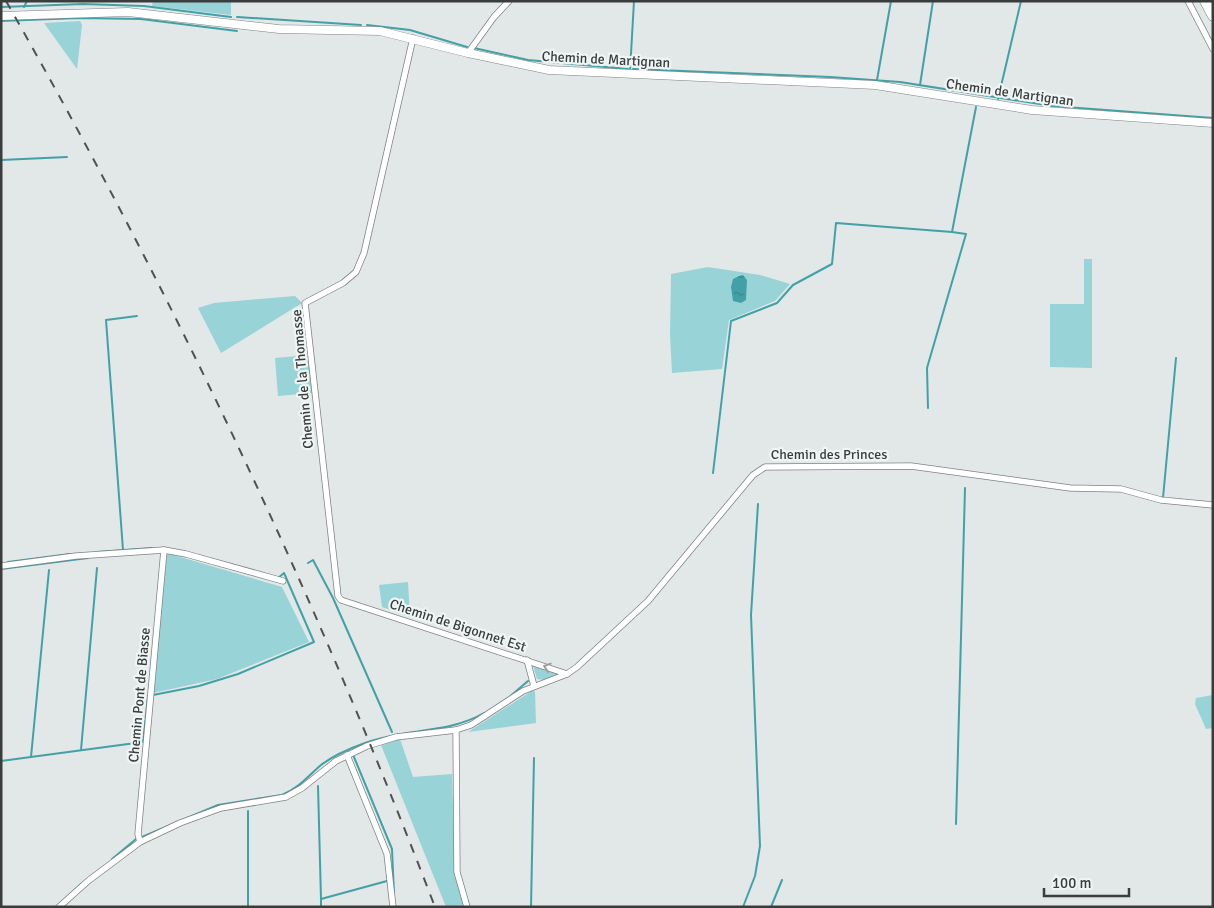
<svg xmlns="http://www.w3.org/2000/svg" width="1214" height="908" font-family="Signika,sans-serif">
	<defs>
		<pattern id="water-ripples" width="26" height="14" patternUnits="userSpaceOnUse" patternTransform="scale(1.25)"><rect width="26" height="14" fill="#42a1a7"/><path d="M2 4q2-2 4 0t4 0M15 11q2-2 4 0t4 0" fill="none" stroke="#388489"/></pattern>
	</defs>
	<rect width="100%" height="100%" fill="#e2e7e8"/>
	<g fill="#98d3d7">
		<polygon points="153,1 231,1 231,15 152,6"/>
		<polygon points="80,21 82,25 77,69 44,23"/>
		<polygon points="1084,259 1092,259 1092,368 1050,367 1050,304 1084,304"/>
		<polygon points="708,267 760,275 790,284 775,301 729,320 722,369 672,373 670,335 671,274"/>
		<polygon points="295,296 302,303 221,353 198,308 214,303"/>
		<polygon points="309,355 313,393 278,396 275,358"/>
		<polygon points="167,553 282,587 309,642 217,679 153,693"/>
		<polygon points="408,582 410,617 382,607 379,585"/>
		<polygon points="533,665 561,675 544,680 537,679"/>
		<polygon points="533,690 535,692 536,723 468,732"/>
		<polygon points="1213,695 1213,728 1206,729 1195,704 1196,698"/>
		<polygon points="400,739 413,777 452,774 455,871 465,907 446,907 381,745"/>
	</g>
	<polygon fill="url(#water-ripples)" points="739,276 743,275 747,280 746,300 741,303 733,301 731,287 733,279"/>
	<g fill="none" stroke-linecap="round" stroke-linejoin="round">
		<g stroke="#42a1a7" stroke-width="2">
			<polyline points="1,7 83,4 144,6 231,17"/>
			<polyline points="24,7 27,1"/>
			<polyline points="237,17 361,25"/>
			<polyline points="1,21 79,18 141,19 237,31"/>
			<polyline points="367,25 410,30 467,47"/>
			<polyline points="474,48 528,60 628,69"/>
			<polyline points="633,69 830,77 900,82 1052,106 1213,118"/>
			<polyline points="630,71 634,1"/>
			<polyline points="877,80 891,1"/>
			<polyline points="920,85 933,1"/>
			<polyline points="998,99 1021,1"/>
			<polyline points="1,160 67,157"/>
			<polyline points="928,408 927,368 966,234 952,232 976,107"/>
			<polyline points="713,473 731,321 777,303 793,285 832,264 836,223 952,232"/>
			<polyline points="1163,498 1176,358"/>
			<polyline points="123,550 106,320 137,316"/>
			<polyline points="97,552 152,548"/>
			<polyline points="8,562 70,554"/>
			<polyline points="308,563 313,560 333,598 392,732"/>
			<polyline points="1,569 88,558"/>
			<polyline points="153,695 199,686 238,674 314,642 284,573 278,578"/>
			<polyline points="507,699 528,681"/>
			<polyline points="81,750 97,568"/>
			<polyline points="31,757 49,570"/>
			<polyline points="354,757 392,849 394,894"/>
			<polyline points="1,761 143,742 148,696"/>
			<polyline points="318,786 321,899"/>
			<polyline points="956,824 965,488"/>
			<path d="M 142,837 L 218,805 L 282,795 C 299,788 307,777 321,765 C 334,755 351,748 365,743 C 404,728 448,734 484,713"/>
			<polyline points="112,859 136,839"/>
			<polyline points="56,907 81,884"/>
			<polyline points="248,907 248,811"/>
			<polyline points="321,907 321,899 387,881"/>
			<polyline points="531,907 534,758"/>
			<polyline points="743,907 755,876 760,846 751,615 758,504"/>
			<polyline points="771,907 782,880"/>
		</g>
		<g stroke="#7e8383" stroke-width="7">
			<g id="minor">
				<polyline points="1188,1 1213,49"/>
				<polyline points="413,38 364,253 356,272 343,283 305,303 338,596 341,600 567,674"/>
				<polyline points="468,53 494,17 509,1"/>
				<polyline points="1,566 76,556 164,550 186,554 283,581"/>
				<polyline points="527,660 534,686"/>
				<polyline points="456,730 457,872 467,907"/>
				<polyline points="347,755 387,854 393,907"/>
				<polyline points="140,842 138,834 164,550"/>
				<polyline points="59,907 88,881 140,842 180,823 221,808 286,797 302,788 336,761 367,746 396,737 456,730 471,725 523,691 567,674 577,667 648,601 753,475 765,467 911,466 1070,488 1121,489 1161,500 1213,505"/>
			</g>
		</g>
		<g stroke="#7e8383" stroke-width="9">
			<polyline id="secondary" points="1,16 128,12 279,29 380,31 468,53 549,70 875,85 1032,110 1213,123"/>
		</g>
		<g stroke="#7e8383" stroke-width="11">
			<polyline id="motorway" points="1205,1 1213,16"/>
		</g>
		<use href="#minor" stroke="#fff" stroke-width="5.5"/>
		<use href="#secondary" stroke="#fff" stroke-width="8"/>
		<use href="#motorway" stroke="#fff" stroke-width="10"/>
		<path stroke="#4f5152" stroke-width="2" stroke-dasharray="9 9" stroke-linecap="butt" d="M 6,1 C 172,292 315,594 435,907"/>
	</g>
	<defs><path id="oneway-chevron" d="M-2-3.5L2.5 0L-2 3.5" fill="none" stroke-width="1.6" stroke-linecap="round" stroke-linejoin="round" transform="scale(1.25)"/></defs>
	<use stroke="#9d9e9e" href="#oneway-chevron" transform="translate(547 667) rotate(-162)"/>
	<g text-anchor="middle" stroke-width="4.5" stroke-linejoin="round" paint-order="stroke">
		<g font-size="14" fill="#3b3d3d" stroke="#eff5f5">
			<text transform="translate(606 59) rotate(3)" y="5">Chemin de Martignan</text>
			<text transform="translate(1010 92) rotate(8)" y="5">Chemin de Martignan</text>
			<text transform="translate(302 379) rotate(-95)" y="5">Chemin de la Thomasse</text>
			<text x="829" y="459">Chemin des Princes</text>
			<text transform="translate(458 625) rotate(18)" y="5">Chemin de Bigonnet Est</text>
			<text transform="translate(139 695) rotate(-85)" y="5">Chemin Pont de Biasse</text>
		</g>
	</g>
	<rect width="1214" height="908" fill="none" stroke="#3b3d3d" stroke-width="5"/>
	<path d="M1044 888v8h85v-8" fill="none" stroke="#3b3d3d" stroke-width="2.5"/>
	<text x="1052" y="888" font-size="15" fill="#3b3d3d" stroke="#eff5f5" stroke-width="4" paint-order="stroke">100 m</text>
</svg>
